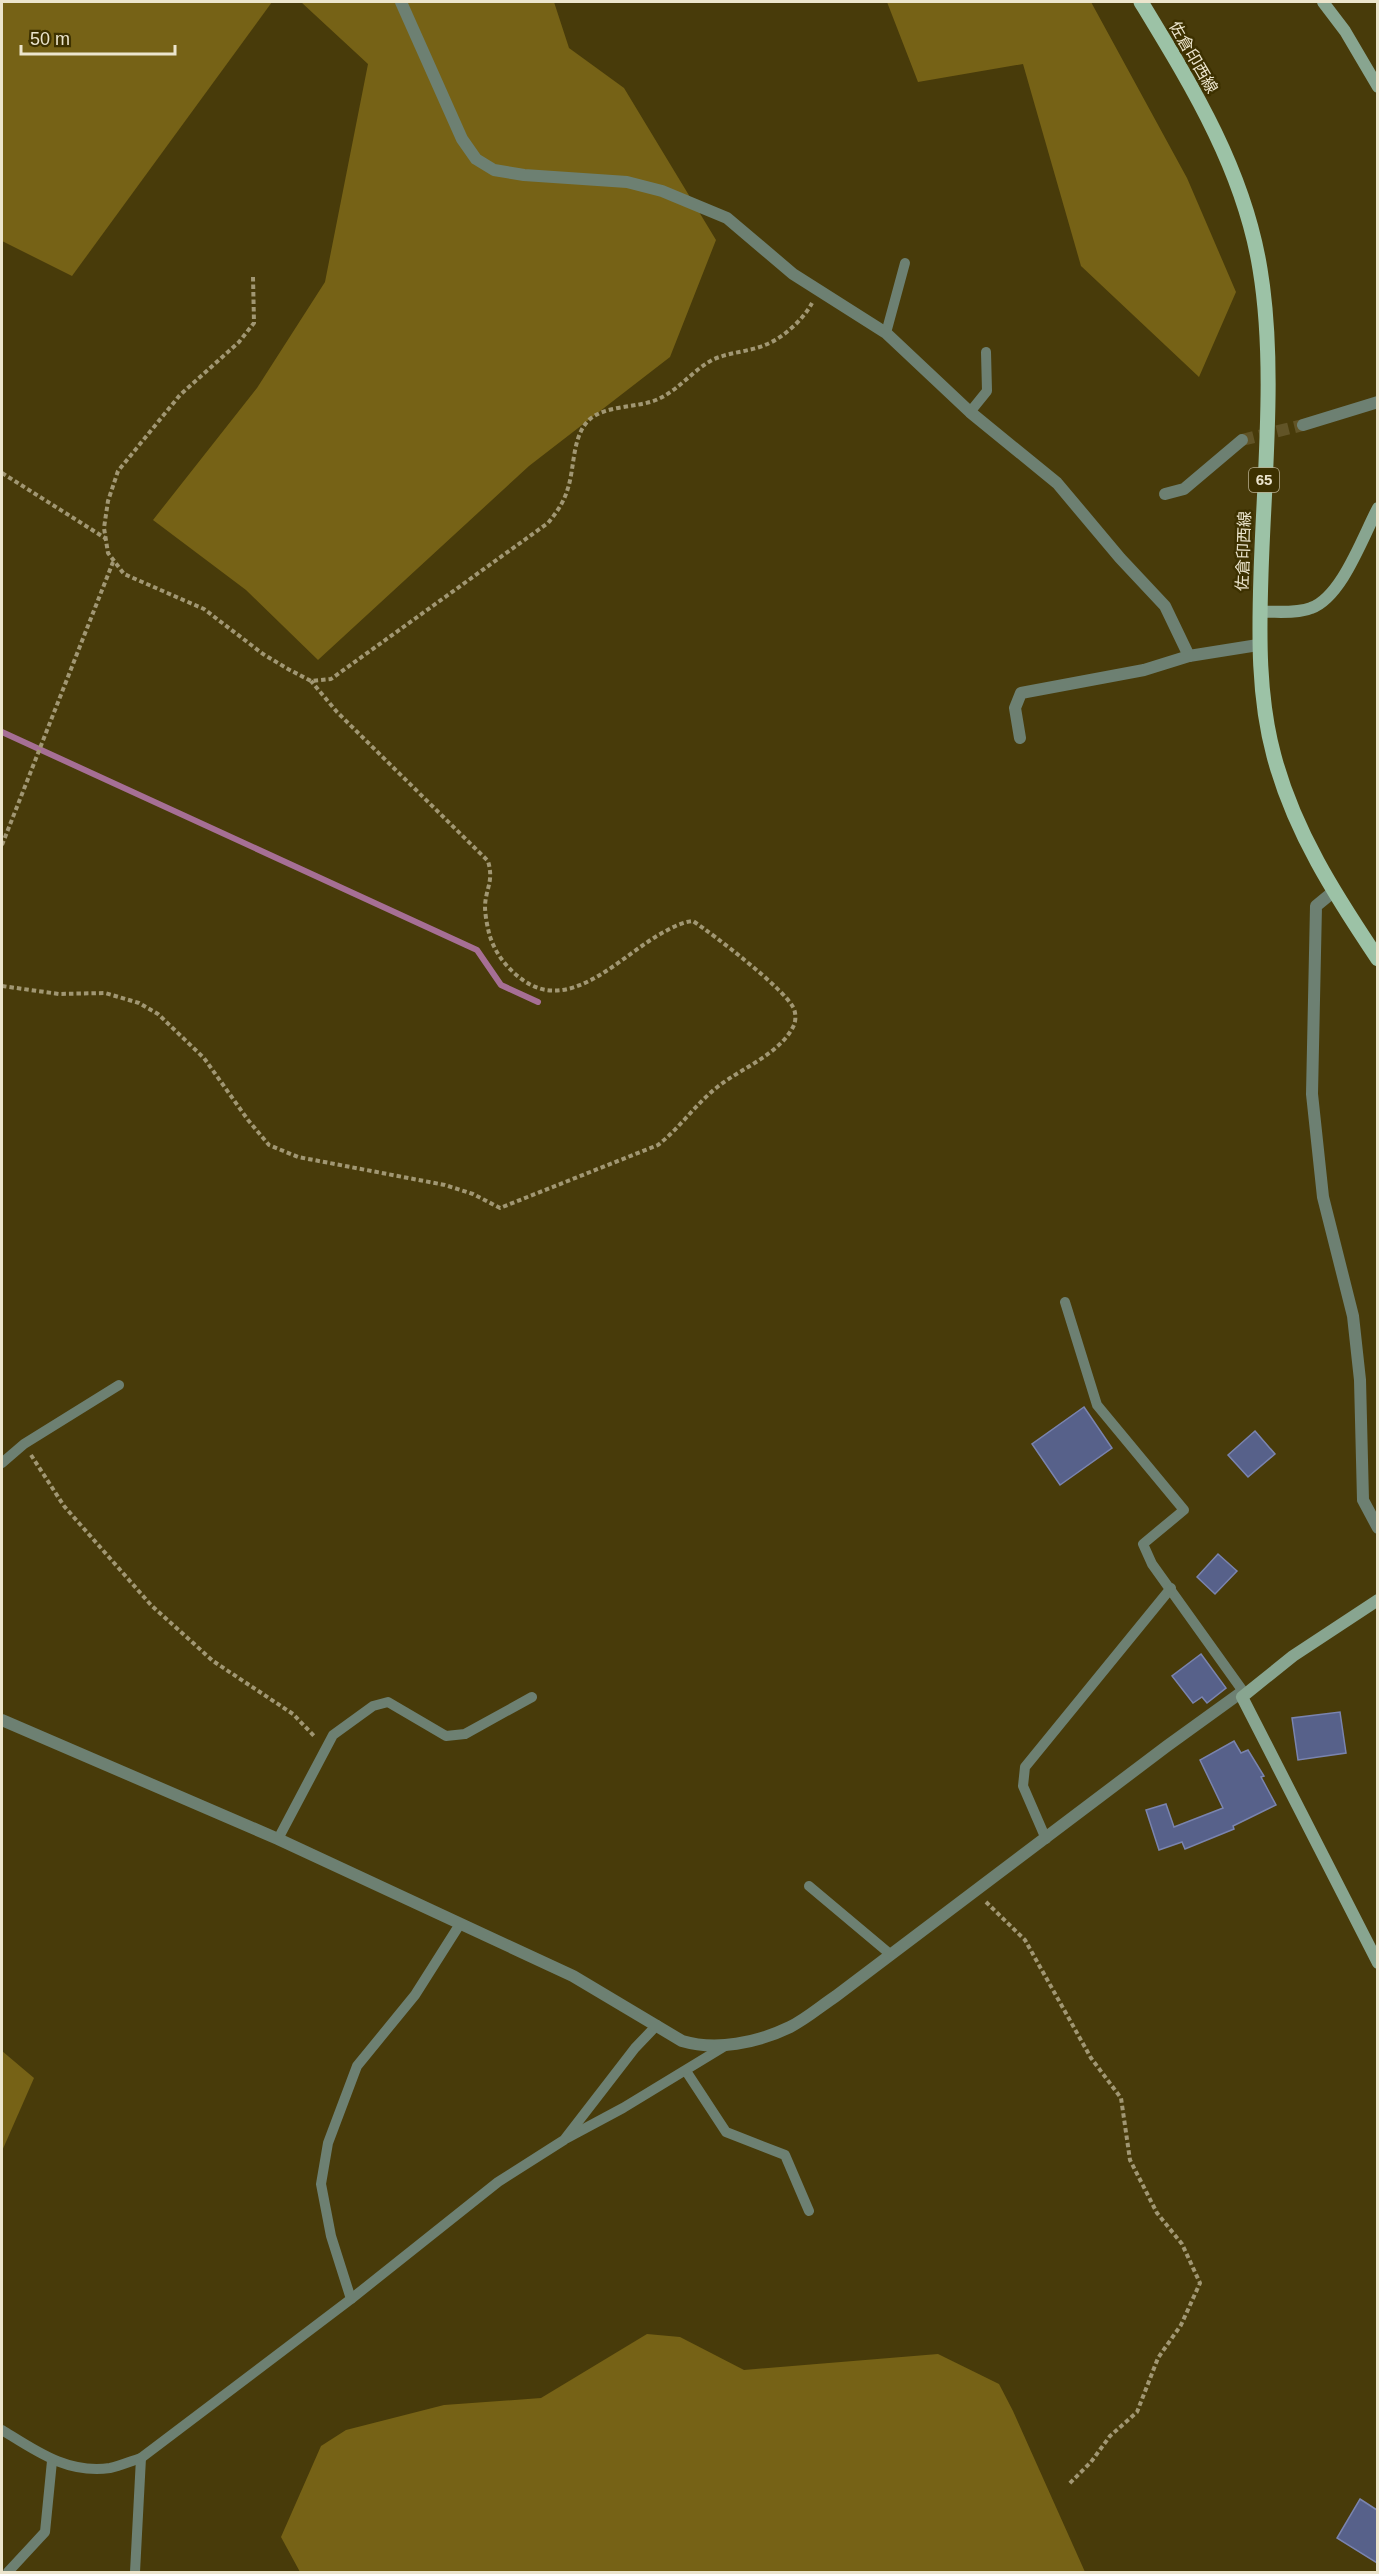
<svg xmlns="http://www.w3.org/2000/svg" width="1379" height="2574" font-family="Helvetica,'Noto Sans JP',sans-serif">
	<rect width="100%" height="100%" fill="#483b0a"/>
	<g fill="#766216">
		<polygon points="2,2 272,2 72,276 2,241"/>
		<polygon points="301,2 554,2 569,48 624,88 716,240 670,357 529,466 318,660 246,590 153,520 257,388 325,282 368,64"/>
		<polygon points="887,2 1091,2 1187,178 1236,292 1199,377 1081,266 1023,64 918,82"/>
		<polygon points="2,2051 34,2078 2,2151"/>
		<polygon points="647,2334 680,2337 744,2370 938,2354 999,2384 1013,2411 1085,2572 300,2572 281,2537 321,2446 346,2430 444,2405 541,2398"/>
	</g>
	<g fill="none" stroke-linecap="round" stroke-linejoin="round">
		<polyline stroke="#a66f95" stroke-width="6" points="2,732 477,950 501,985 538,1002"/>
	</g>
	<g fill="#57618a" stroke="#7a84af" stroke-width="1.5">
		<polygon points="1084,1407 1112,1448 1060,1485 1032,1444"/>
		<polygon points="1255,1431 1275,1454 1248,1477 1228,1455"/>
		<polygon points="1218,1554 1237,1571 1215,1594 1197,1577"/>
		<polygon points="1201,1654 1226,1688 1207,1703 1202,1697 1193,1703 1172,1676"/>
		<polygon points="1340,1712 1346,1753 1298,1760 1292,1718"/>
		<polygon points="1234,1741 1241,1753 1248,1750 1264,1776 1261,1777 1276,1805 1233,1826 1234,1829 1185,1849 1182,1842 1159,1850 1146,1810 1166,1804 1174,1827 1223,1808 1200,1760"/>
		<polygon points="1360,2499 1377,2510 1377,2563 1337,2538"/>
	</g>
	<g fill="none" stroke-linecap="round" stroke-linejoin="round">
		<polyline stroke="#615427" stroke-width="12" stroke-dasharray="12 6" stroke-linecap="butt" points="1242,440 1303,425"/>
		<g stroke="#a19773" stroke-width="4" stroke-dasharray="4.5 3" stroke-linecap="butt">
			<path d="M 253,277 L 254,323 L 239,342 L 180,395 L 118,471 L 108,501 L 104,528 L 108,553 L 124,574 L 204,609 L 263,654 L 288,669 L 311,681 L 331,679 L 548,523 C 557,512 564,502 568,488 C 575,466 572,435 590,419 C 607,405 636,408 656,400 C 678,391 692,371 712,360 C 729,352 748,352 765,345 C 783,338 803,320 812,303"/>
			<polyline points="2,473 105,538"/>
			<polyline points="2,845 113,562"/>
			<path d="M 2,986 L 59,994 L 105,993 L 139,1003 L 158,1014 L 204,1058 L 248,1120 L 269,1145 L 298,1157 L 445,1185 L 473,1194 L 500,1208 L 658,1145 C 681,1127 697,1102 720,1085 C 744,1067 781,1053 794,1025 C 796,1020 796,1012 793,1007 C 782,987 714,935 693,921 C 682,922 673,927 664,932 C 622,954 571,1015 523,980 C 507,969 494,952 489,933 C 487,925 485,914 485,906 C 486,887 494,882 488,861 L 337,712 L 311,681"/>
			<polyline points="31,1455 64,1506 151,1605 213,1661 293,1714 315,1737"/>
			<polyline points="986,1902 1025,1940 1091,2058 1121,2098 1130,2160 1157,2213 1182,2244 1200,2283 1181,2325 1158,2358 1137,2412 1110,2436 1091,2462 1069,2484"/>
		</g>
		<g stroke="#6d8072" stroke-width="10">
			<polyline points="886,333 905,263"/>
			<polyline points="970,412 987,391 986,352"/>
			<polyline points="1065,1302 1097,1405 1184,1510 1143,1544 1152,1564 1245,1694"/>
			<polyline points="2,1463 24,1444 119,1385"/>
			<polyline points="278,1839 333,1735 373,1706 388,1702 446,1736 465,1734 532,1697"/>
			<polyline points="1046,1839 1023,1786 1025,1767 1171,1588"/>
			<polyline points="809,1886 890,1954"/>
			<polyline points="686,2071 726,2132 785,2155 809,2211"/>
			<polyline points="567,2138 623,2108 725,2046"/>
			<polyline points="351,2299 331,2236 321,2184 328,2143 357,2066 415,1995 460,1924"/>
			<path d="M 2,2430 C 36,2451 67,2474 110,2468 C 120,2466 131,2461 141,2458 L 351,2299 L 498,2182 L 564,2140 L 635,2048 L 657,2025"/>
			<polyline points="8,2572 45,2532 52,2461"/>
			<polyline points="135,2572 141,2458"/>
		</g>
		<g stroke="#6d8072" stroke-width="12">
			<polyline points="401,2 462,139 476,159 494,170 524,175 627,182 662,191 727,218 793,274 886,333 970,412 1057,483 1120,558 1165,606 1189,656"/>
			<polyline points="1303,425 1378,402"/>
			<polyline points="1165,494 1184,489 1242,440"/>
			<polyline points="1020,738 1015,708 1021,693 1144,670 1189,656 1258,645"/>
			<polyline points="1333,892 1316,906 1312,1094 1323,1197 1353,1316 1360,1380 1363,1500 1378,1528"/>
			<path d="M 2,1720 L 278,1839 L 573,1976 L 682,2041 C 716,2051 757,2043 790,2027 C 806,2019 821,2006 836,1996 L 1167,1746 L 1239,1694 L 1242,1697"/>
		</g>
		<g stroke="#88a590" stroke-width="12">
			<polyline points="1323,2 1345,31 1378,87"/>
			<path d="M 1259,612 C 1275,611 1296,614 1311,608 C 1342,597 1363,536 1378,508"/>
			<polyline points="1378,1600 1293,1656 1242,1697 1378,1963"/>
		</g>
		<path stroke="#9cc2a6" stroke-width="15" d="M 1141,2 C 1192,86 1244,170 1260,269 C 1276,365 1264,476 1261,574 C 1259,635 1258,697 1274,756 C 1294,831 1335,895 1378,959"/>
	</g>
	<g text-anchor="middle" stroke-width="5" stroke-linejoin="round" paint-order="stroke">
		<rect fill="#3d3100" stroke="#b8af90" stroke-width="1.5" x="1249" y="468" width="30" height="24" rx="4.5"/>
		<g font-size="15" font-weight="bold" fill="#ece5cd">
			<text x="1264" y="485">65</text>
		</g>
		<g font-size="16" fill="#ece5cd" stroke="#3d3100">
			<text transform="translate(1194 57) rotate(60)" y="6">佐倉印西線</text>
			<text transform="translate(1243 551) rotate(-88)" y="6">佐倉印西線</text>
		</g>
	</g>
	<rect width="1379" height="2574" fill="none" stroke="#ece5cd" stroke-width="6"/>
	<path d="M21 45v9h154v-9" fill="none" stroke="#ece5cd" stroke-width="3"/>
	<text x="30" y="45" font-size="18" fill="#ece5cd" stroke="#3d3100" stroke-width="4.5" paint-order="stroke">50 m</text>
</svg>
